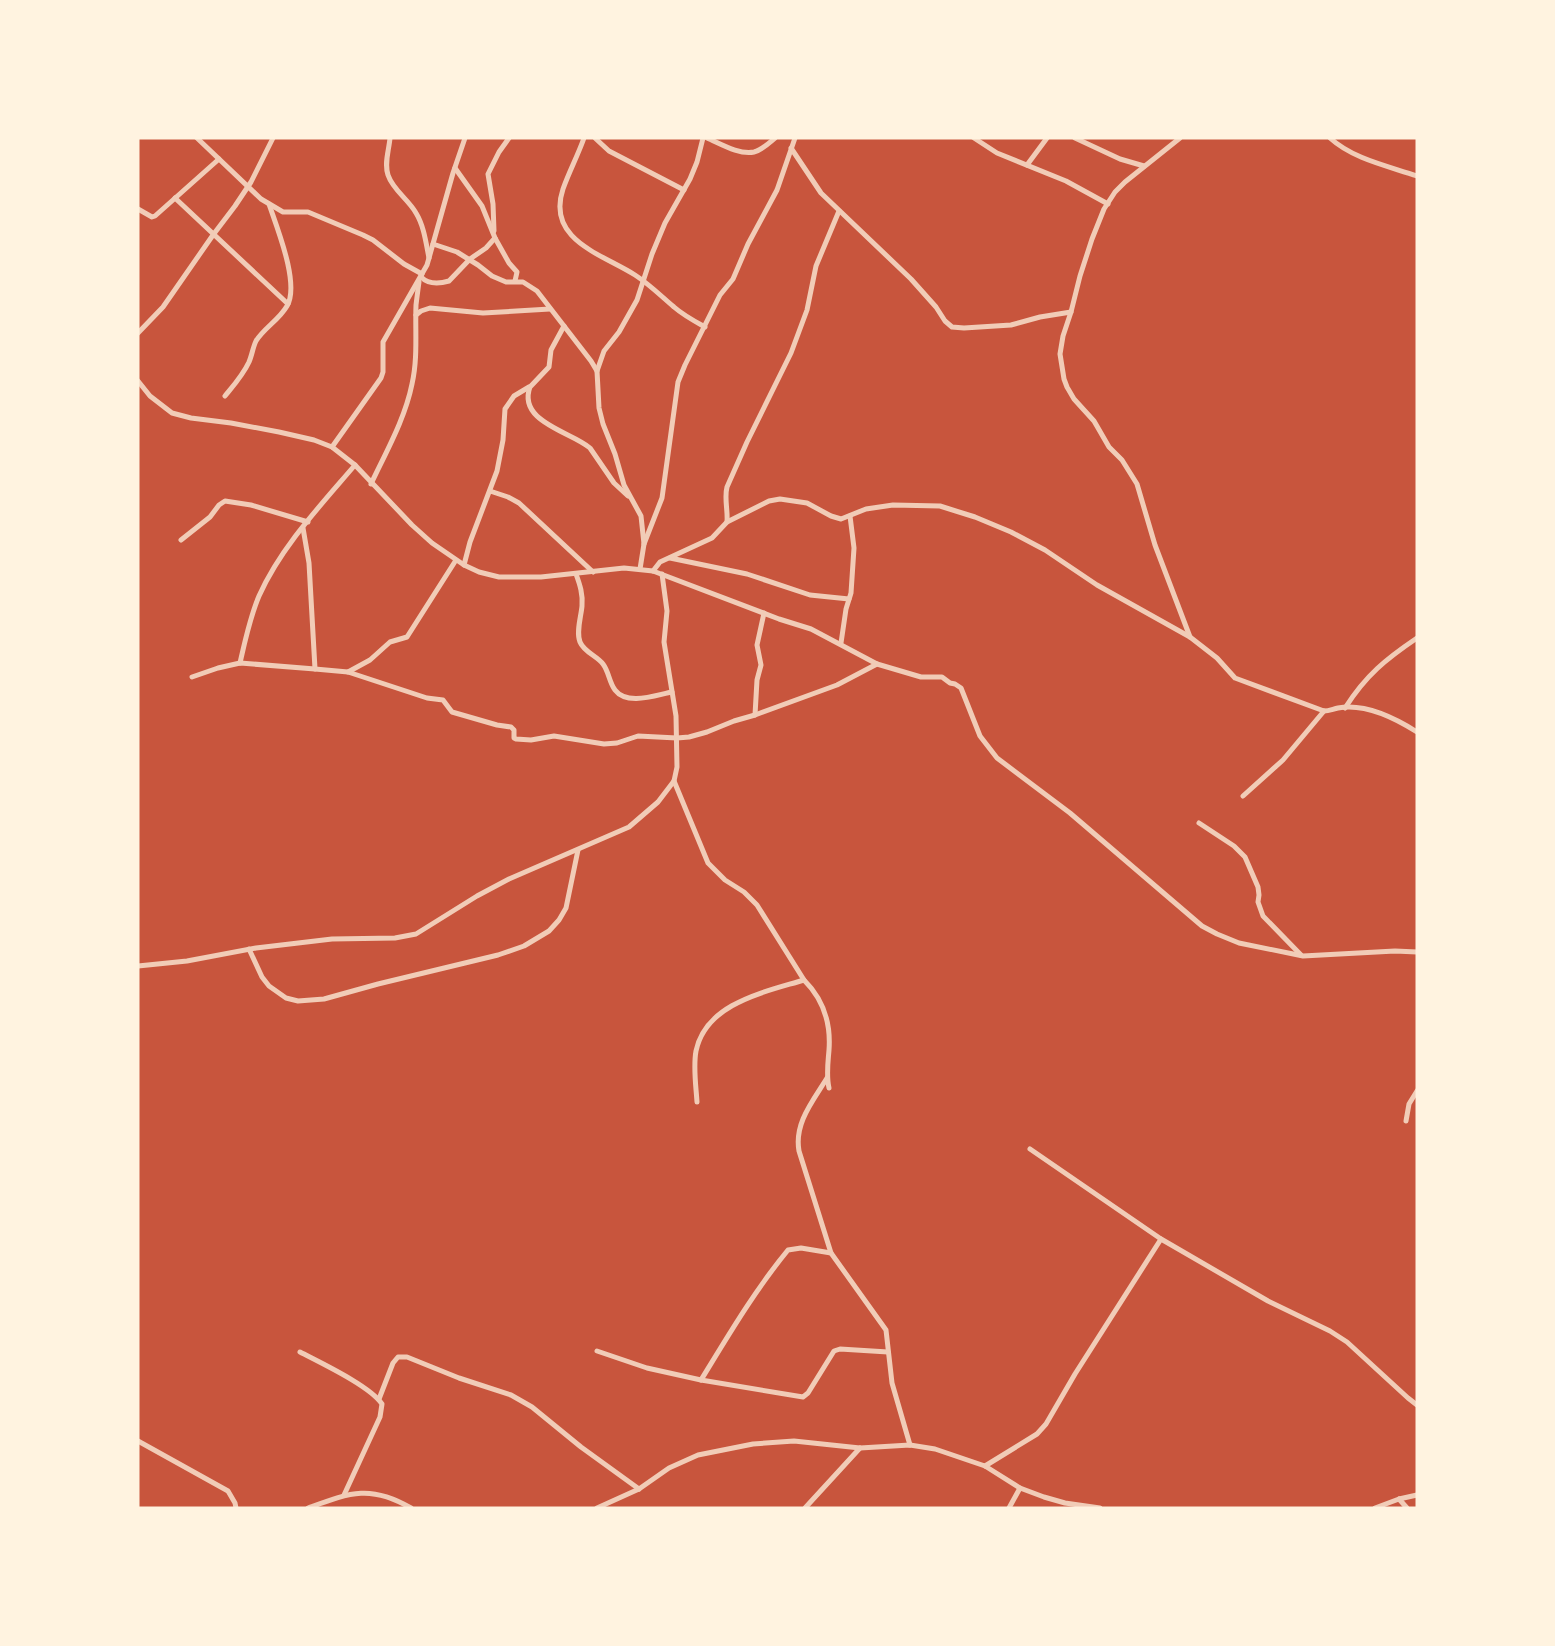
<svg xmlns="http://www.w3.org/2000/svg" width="1555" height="1646" font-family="'IBM Plex Sans',sans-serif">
	<rect width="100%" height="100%" fill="#c8553d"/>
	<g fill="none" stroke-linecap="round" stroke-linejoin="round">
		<g stroke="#f1ccb7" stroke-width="5">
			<polyline points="197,138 261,199 283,212 308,212 363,235 373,240 404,264 422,274"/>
			<path d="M 390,138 C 389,150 384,163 388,175 C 393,190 408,199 416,213 C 424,226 426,243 429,258"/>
			<path d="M 584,138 C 578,155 569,172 563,189 C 546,240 602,254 635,275 C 649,284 661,296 674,307 C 683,315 694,321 705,327"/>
			<polyline points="595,138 609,151 684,190"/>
			<path d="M 707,138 C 721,144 739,155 754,152 C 762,150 769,143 775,138"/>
			<polyline points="974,138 997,153 1066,181 1108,204"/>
			<polyline points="1075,138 1120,159 1144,166"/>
			<polyline points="1180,138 1125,182 1115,192 1104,209 1092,239 1080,276 1071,312 1063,336 1060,354 1064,379 1067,387 1074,399 1094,421 1109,447 1122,460 1137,484 1155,545 1190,637"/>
			<path d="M 1330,138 C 1353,159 1388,166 1417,176"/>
			<polyline points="791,148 821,193 911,279 936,307 945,321 952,327 964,328 1011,325 1040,317 1071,312"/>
			<polyline points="1027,165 1047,138"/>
			<polyline points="455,168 482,206 495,238 509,263 517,272 515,281"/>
			<polyline points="175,198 288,304"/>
			<polyline points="138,209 152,217 155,216 219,159"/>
			<polyline points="494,231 493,204 488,174 499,152 509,138"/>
			<polyline points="433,244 457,252 478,265 492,276 506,282 523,282 537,291 591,361 597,371 599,408 603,424 615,454 624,485 641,516 644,544 640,569"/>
			<path d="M 421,277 C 428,284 439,284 449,281 L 470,259 L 486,248 L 495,238"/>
			<polyline points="416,315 421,311 430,308 483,313 550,309"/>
			<path d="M 564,326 L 551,350 L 549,367 L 530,387 C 517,422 572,432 590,448 L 614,483 L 628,496"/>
			<polyline points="138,333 163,307 213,235 235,206 251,182 273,138"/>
			<polyline points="597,371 604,351 619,332 637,300 652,254 665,223 690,179 697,162 703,138"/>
			<polyline points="138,381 150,396 172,413 191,418 231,423 279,432 314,440 332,447 355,465 412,525 432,543 464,565 479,572 499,577 541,577 624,568 653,571 779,619 811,629 877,664 921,677 942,677 950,683 955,684 961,688 980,736 997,758 1070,813 1202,926 1217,934 1239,943 1303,956 1395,951 1417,952"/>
			<path d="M 225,396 C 234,385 243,375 249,362 C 252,355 253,347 256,341 C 264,328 279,320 287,306 C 300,284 277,228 269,204"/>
			<polyline points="332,447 381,378 383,372 383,342 427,265 453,173 465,138"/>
			<path d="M 371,484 C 386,452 405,419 412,384 C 418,358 415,331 416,305 C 417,297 418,289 419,282"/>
			<polyline points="490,491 508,497 519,503 593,572"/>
			<path d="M 727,522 C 728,510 724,498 727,487 L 747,442 L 791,353 L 807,310 L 816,266 L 839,211"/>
			<polyline points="303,528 309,563 315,669"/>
			<polyline points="181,540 210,517 219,505 225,501 251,505 308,522"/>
			<polyline points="644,544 662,498 678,382 685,365 720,295 733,279 748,244 777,190 795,138"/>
			<polyline points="670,558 747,574 810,595 849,599"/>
			<polyline points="464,565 470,542 497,471 503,440 505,409 514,396 529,387"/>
			<path d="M 653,571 L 660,562 L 712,538 L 727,522 L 769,501 L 780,499 L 807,503 L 831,516 L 841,519 L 866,509 L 893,505 L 940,506 L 975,517 L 1011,532 L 1045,550 L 1097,585 L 1190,637 L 1217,658 L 1235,678 L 1324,711 C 1329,711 1333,709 1338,708 C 1365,703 1395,718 1417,732"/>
			<path d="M 576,574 C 580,585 583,594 582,606 C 581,617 576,632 580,642 C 584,652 597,656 603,664 C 609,672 609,682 615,690 C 627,706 656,695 672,692"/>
			<polyline points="841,643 846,609 851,593 854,548 850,516"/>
			<path d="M 240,663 C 245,641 250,617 259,596 C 281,547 320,506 355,465"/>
			<polyline points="348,672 370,660 390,642 407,637 456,560"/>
			<polyline points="192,677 218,668 240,663 315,669 348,672 427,698 443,700 452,712 497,725 511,727 514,730 514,738 516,739 531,740 554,736 604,744 617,743 638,736 677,738 689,737 707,732 734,721 755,715 837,685 877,664"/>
			<path d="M 1345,708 C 1366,675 1386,659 1417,638"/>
			<polyline points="755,715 757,680 761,665 757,645 764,613"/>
			<path d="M 674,781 L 708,863 L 725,880 L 744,892 L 757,905 L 804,980 C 823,999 831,1023 829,1050 C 828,1063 826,1075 829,1088"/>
			<polyline points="1243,796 1283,760 1324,711"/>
			<polyline points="1199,823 1234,846 1245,857 1258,887 1259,895 1258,902 1263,916 1301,955"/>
			<polyline points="249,949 262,977 269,986 286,998 298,1001 324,999 378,984 498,955 524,946 549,931 559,920 566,908 578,850"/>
			<polyline points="138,966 187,961 256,948 332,939 395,938 416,934 477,896 509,879 629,827 658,802 674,781 677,767 676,716 664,642 667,611 662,574"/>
			<path d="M 827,1078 C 813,1101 794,1123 799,1151 L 831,1253 L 886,1330 L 892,1383 L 910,1445"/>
			<path d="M 697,1102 C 696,1086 693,1067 696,1051 C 706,1003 765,992 804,980"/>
			<polyline points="1406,1121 1409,1104 1417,1091"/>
			<polyline points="1030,1149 1161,1239 1268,1301 1330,1331 1347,1342 1408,1398 1417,1405"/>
			<polyline points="597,1351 647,1368 701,1380 803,1397 808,1393 834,1351 840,1349 888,1352"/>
			<path d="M 300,1352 C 321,1363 370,1386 382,1404 L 380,1417 L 344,1495"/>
			<path d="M 701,1380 C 728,1336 755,1290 788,1250 L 801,1248 L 831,1253"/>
			<polyline points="379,1399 393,1363 398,1357 407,1357 459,1378 511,1395 532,1407 581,1447 639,1489"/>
			<polyline points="138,1441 228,1491 235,1503 236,1508"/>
			<polyline points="985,1466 1037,1434 1046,1424 1075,1374 1161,1239"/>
			<polyline points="1399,1499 1407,1508"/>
			<path d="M 308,1508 C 349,1493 370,1484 411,1508"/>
			<polyline points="597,1508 639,1489 669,1468 698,1455 753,1444 794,1441 860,1448 910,1445 935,1449 985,1466 1020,1488 1044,1497 1065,1503 1100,1508"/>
			<polyline points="805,1508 860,1448"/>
			<polyline points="1009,1508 1020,1488"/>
			<polyline points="1375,1508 1399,1499 1417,1495"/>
		</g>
	</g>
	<rect width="1555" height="1646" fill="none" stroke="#fff3e0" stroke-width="279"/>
</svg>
